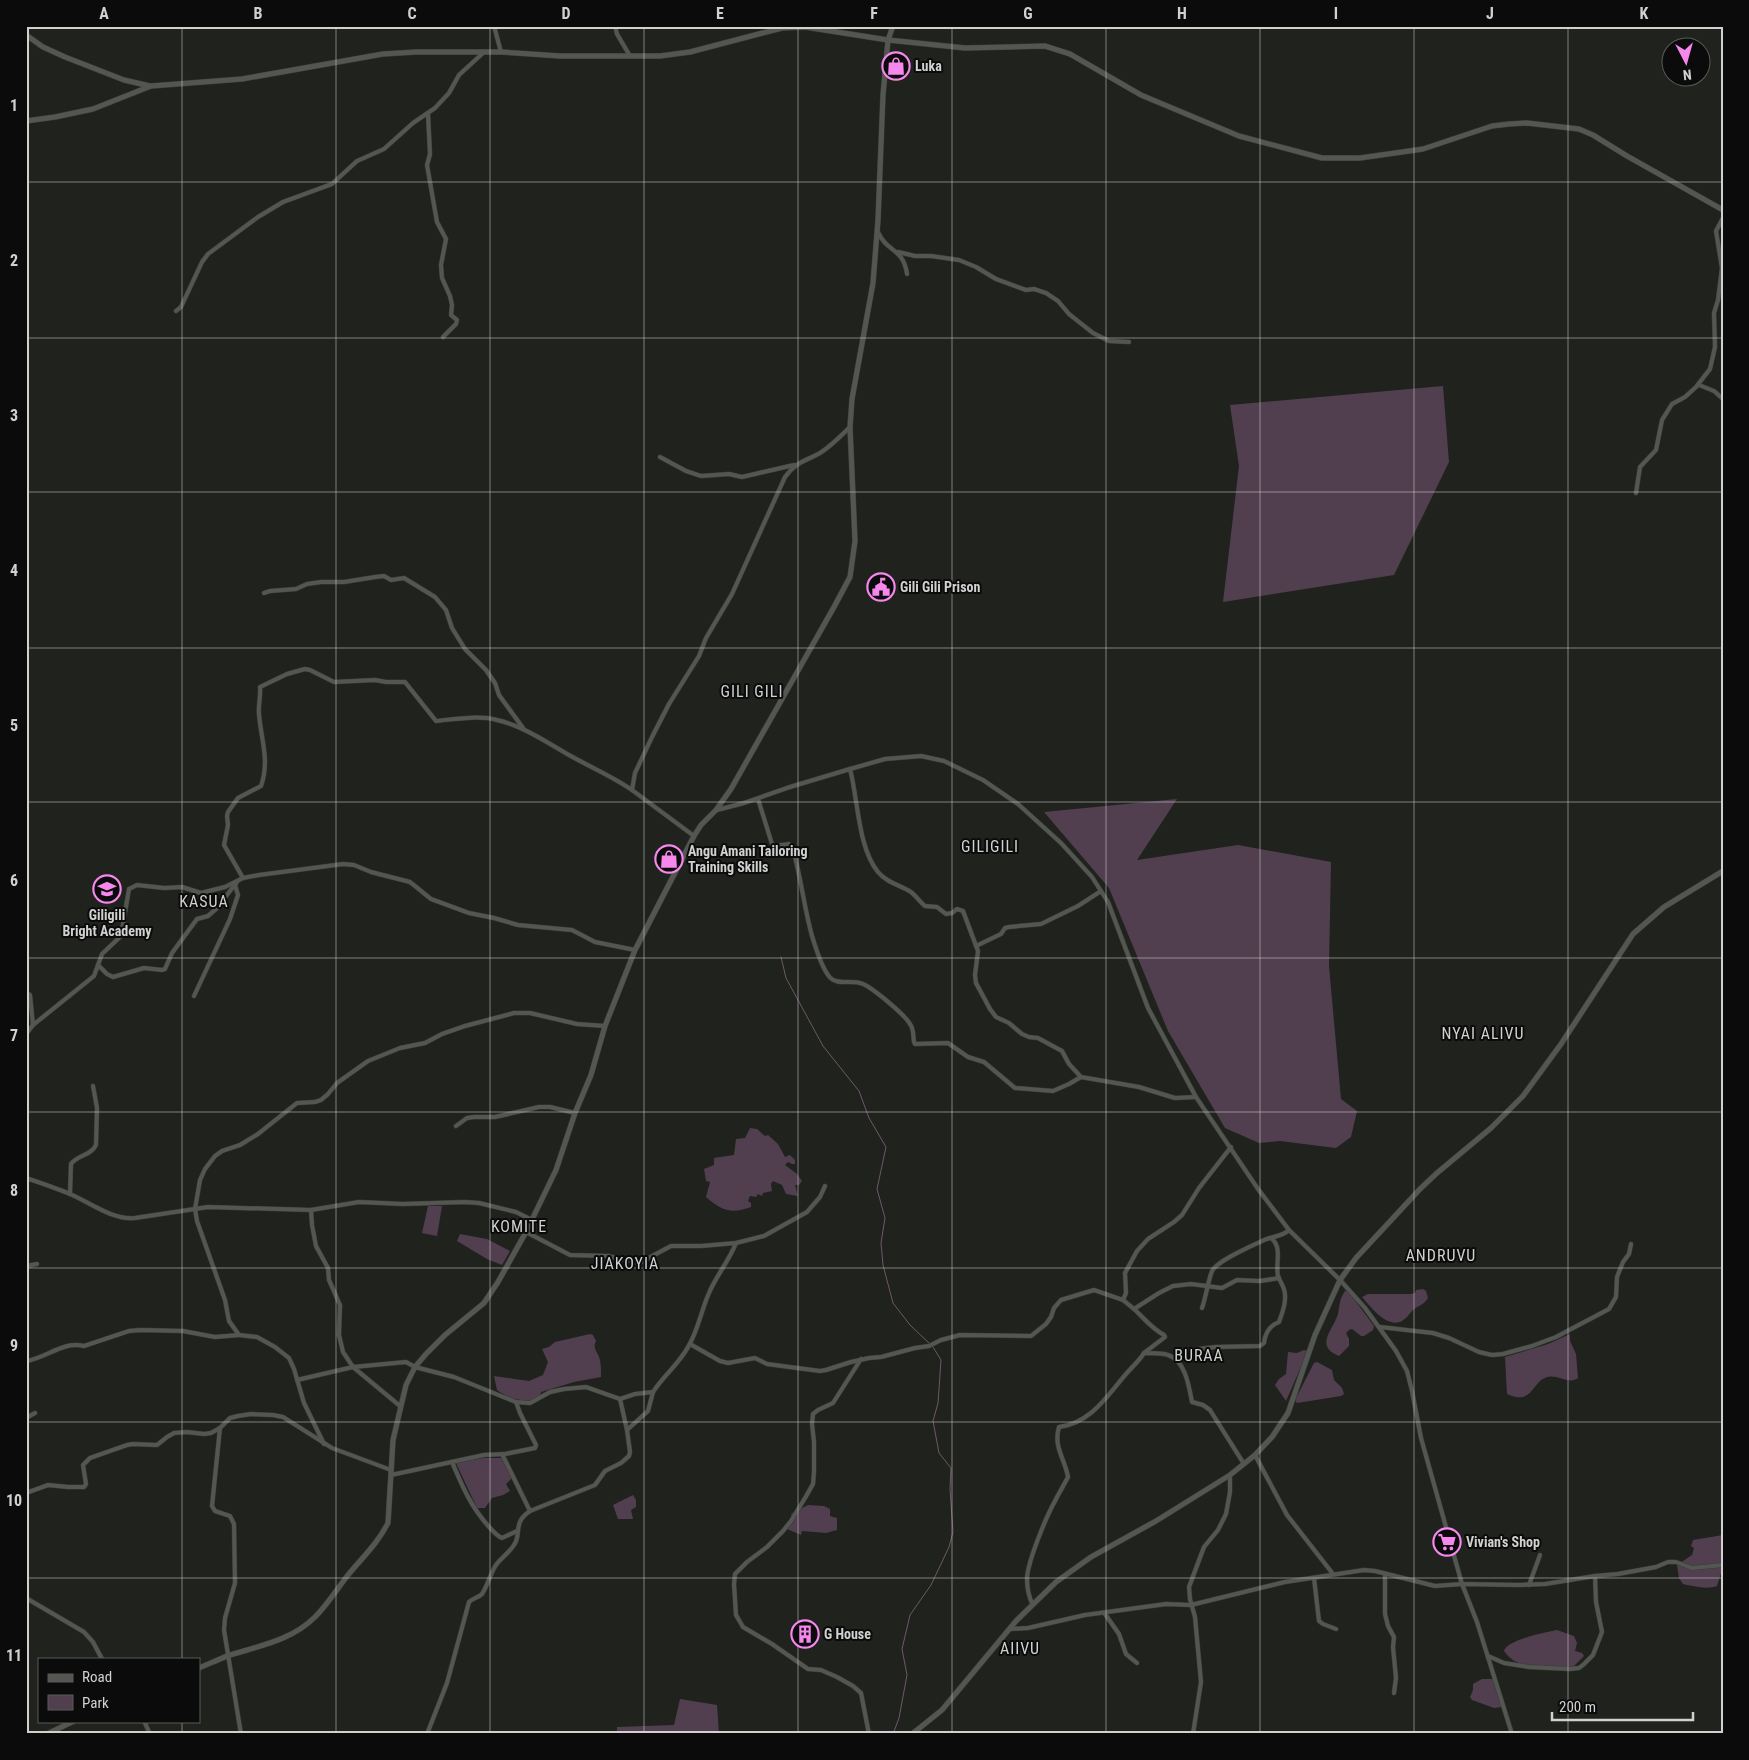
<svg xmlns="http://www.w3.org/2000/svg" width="1749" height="1760" font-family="'Roboto Condensed',sans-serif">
	<rect width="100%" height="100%" fill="#20221e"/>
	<g fill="#513f4f">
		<polygon points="1443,386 1449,462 1394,575 1223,602 1239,466 1230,405"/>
		<polygon points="1177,799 1137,860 1238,845 1331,862 1329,966 1341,1099 1357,1111 1351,1137 1336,1148 1280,1141 1259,1143 1225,1128 1168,1031 1109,888 1044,812"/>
		<path d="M 750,1128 L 757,1129 L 765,1136 L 768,1135 L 778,1144 L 785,1157 L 790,1155 L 795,1160 L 795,1164 L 792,1164 L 788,1162 L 785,1165 L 797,1174 L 802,1181 L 799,1185 L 795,1185 L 798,1196 L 786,1194 L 782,1185 L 773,1181 L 771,1184 L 772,1191 L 763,1193 L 762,1196 L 758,1194 L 756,1197 L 750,1196 L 748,1201 L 751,1203 L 751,1207 C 731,1214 722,1211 706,1197 L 710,1182 L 706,1181 L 704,1169 L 714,1165 L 714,1158 L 734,1155 L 736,1139 L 745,1138 Z"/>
		<polygon points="428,1206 442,1206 437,1236 422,1233"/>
		<polygon points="460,1234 487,1239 510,1251 502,1265 487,1259 457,1241"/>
		<path d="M 1423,1289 L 1426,1291 L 1428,1298 C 1425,1304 1418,1306 1413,1310 C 1410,1313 1406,1319 1402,1321 C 1387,1329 1370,1306 1362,1297 L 1368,1294 L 1411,1294 L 1415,1293 L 1416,1290 Z"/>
		<path d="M 1345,1291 L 1348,1291 L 1374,1326 L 1373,1330 L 1364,1336 L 1361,1336 L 1352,1329 L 1349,1330 L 1346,1333 L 1349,1339 L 1349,1346 L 1339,1356 C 1314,1346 1333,1330 1338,1314 C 1340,1304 1339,1300 1345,1291 Z"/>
		<path d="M 590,1334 L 593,1335 L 596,1341 C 592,1349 598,1352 600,1360 C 601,1365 601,1371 601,1377 L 574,1382 L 541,1392 L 539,1399 C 524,1403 509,1399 497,1390 L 494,1376 L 529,1381 L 543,1375 L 548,1362 L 542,1349 L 549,1347 L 555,1342 Z"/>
		<path d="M 1570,1334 L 1570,1341 L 1576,1354 L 1578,1378 C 1569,1385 1558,1374 1547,1377 C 1531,1382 1533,1406 1507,1394 L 1505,1357 L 1548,1344 Z"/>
		<polygon points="1304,1350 1308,1351 1286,1401 1275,1385 1279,1379 1286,1374 1288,1352 1297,1353"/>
		<polygon points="1317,1362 1332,1370 1334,1380 1342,1388 1344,1394 1341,1396 1297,1403 1295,1400 1314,1363"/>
		<polygon points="483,1458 503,1458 513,1477 506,1484 510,1491 503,1495 492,1498 485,1508 477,1508 456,1463"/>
		<polygon points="633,1495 636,1500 636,1507 631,1510 633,1519 618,1519 613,1505"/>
		<polygon points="808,1505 824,1506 830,1509 830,1516 837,1518 837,1530 826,1533 802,1531 801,1535 787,1529 794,1521 791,1514"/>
		<path d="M 1723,1535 L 1723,1567 L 1717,1586 C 1706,1590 1693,1586 1683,1584 L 1679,1578 L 1677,1565 L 1692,1555 L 1694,1548 L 1691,1546 L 1693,1540 Z"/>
		<path d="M 1557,1630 L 1574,1636 L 1577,1643 L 1575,1651 L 1582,1653 L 1584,1656 L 1574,1666 L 1568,1668 C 1546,1667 1517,1671 1504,1651 C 1507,1640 1546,1632 1557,1630 Z"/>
		<polygon points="1482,1679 1493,1679 1502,1704 1501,1707 1494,1708 1472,1700 1470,1697 1473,1690 1473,1684"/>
		<polygon points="680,1699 717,1705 719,1734 617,1734 617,1727 674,1725"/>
	</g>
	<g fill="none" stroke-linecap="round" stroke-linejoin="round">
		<g stroke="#6e586c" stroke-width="1">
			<polyline points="781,957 786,978 823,1046 859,1091 869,1118 886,1147 877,1189 885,1218 881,1243 883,1265 893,1303 910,1325 930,1344"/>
			<polyline points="893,1734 899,1718 907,1675 902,1649 910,1615 931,1585 949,1547 953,1532 950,1489 951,1468 939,1453 933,1421 938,1403 941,1360 933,1347"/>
		</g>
		<g stroke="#3a3c38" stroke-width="5">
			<g id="minor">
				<polyline points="494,26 501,52"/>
				<polyline points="615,26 617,34 630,56"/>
				<polyline points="830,26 836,31"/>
				<polyline points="428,114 430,154 427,165 437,222 446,239 441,265 442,278 450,296 452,305 451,315 457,320 456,324 443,337"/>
				<path d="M 878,232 C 887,253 903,247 907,274"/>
				<polyline points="898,252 915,256 931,256 959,260 976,267 996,279 1026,290 1034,289 1046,293 1058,301 1069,314 1093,333 1109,341 1129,342"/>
				<polyline points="176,311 181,307 202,262 208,254 258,217 283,202 332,184 357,161 384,149 413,123 435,108 449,93 459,75 483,53"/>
				<polyline points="1699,385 1714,391 1723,399"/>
				<polyline points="660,457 686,471 701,476 729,474 742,477 794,465"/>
				<polyline points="1636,493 1640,467 1656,450 1662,420 1672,404 1685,397 1696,387 1710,369 1715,347 1714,313 1718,300 1722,268 1716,231 1723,218"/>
				<polyline points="264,593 270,591 296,589 307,584 321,582 344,582 375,577 384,576 391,580 404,578 435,597 446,610 452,628 465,649 486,670 495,683 499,695 523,728"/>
				<path d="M 850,769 C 858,799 858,848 878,872 C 887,883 900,885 911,892 C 916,896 920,902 925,906 L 937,907 L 946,914 L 952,913 L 957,909 L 963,911 L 978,951 L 975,975 L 976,983 L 990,1009 L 996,1017 L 1009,1023 L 1022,1034 L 1029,1037 L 1038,1038 L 1062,1051 L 1069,1064 L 1081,1077"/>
				<path d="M 758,799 L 772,844 L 775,846 L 789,844 L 793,849 C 801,878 804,907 812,936 C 816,948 820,964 828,975 C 835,986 849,980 860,983 C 870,985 905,1015 910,1024 C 914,1029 913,1036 914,1042 L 915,1044 L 948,1043 L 968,1057 L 984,1062 L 1015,1088 L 1053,1091 L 1069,1084 L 1081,1077 L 1139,1087 L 1175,1098 L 1196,1097"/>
				<polyline points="717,810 744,803 790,787 850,769 885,759 921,756 944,761 983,780 1018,804 1061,843 1092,877 1108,902 1148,1008 1196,1097 1258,1189 1289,1230 1340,1280 1365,1308 1396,1351 1407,1371 1412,1391 1421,1438 1462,1584 1477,1622 1512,1734"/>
				<path d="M 694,836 L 632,790 L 635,773 L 653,735 L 669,704 L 699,656 L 706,638 L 732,594 L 785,477 C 797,461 804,462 820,453 C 831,446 841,436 850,427"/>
				<path d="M 243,878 L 224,845 L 228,825 L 227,816 L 228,812 L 238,798 L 261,786 C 270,760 261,740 259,714 C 258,705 261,696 260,687 L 287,674 L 305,669 L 310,670 L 334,682 L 375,680 L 386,682 L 405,682 L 436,721 C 456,719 478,715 497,720 C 523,726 546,742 569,755 C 590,767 612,776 632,790"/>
				<polyline points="976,946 1001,934 1005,928 1009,927 1041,924 1078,906 1101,891"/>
				<polyline points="98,965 107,974 113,977 144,968 162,970 165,969 172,953 197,919 208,916 216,909 237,882"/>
				<polyline points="26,992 30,995 33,1025"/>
				<polyline points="194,996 230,919 238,895 235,885"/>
				<polyline points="26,1034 33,1025 94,976 102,954 121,936 129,889 137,885 164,888 182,887 201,893 225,887 243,878 259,875 343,864 354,865 371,872 410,882 431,899 469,913 494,918 518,925 572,930 595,942 635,950"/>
				<polyline points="456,1126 467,1118 474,1117 495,1117 539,1107 550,1107 575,1113"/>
				<path d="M 26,1178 C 41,1183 56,1188 70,1194 C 91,1203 112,1220 135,1218 L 208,1207 L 311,1210 L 359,1202 L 403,1204 L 465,1202 L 479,1203 L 516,1212 L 532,1220"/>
				<path d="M 70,1194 L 71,1164 C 77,1155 91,1156 96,1145 L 97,1108 L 93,1086"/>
				<polyline points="311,1210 312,1225 316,1246 328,1268 329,1280 340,1305 339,1335 343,1352 353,1367 400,1406"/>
				<polyline points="526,1232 570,1255 608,1256 634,1262 641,1262 671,1246 701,1246 736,1243 764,1236 807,1212 820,1197 825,1186"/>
				<polyline points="26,1266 37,1264"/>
				<polyline points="1123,1300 1134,1309 1159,1293 1173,1286 1191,1284 1222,1288 1237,1280 1260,1281 1279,1278"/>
				<path d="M 1202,1308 C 1206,1297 1208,1281 1212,1271 C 1218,1260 1252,1246 1264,1240 C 1273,1236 1282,1237 1289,1230"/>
				<path d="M 1134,1309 C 1144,1318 1151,1328 1164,1335 L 1165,1337 L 1144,1353"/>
				<polyline points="1380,1327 1433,1333 1449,1338 1479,1352 1492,1355 1503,1354 1532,1346 1556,1337 1609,1309 1616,1297 1617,1277 1623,1262 1629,1254 1631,1244"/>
				<polyline points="690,1344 720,1361 728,1363 755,1358 767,1364 820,1371 826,1370 851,1362 869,1358 881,1357 915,1348 929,1346 941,1340 960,1335 1031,1336 1046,1324 1051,1317 1054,1308 1061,1300 1094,1290 1123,1300 1126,1293 1125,1273 1137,1251 1148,1239 1174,1222 1182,1215 1199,1188 1231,1147"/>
				<polyline points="861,1359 833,1403 818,1410 813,1414 812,1424 814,1442 814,1472 813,1484 805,1498 791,1521 783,1531 767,1547 747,1562 735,1574 734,1584 736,1615 743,1627 772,1644 808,1669 821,1670 837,1677 853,1686 861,1693 869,1734"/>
				<path d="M 1175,1359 L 1178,1353 L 1181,1351 L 1216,1347 L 1260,1346 L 1264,1343 C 1265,1334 1269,1326 1279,1322 C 1282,1313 1286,1305 1285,1295 C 1285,1287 1280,1282 1278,1276 C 1275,1264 1283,1247 1271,1238"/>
				<path d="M 26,1361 C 47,1358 62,1341 84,1346 L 129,1331 L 140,1330 L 183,1331 L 215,1337 L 239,1335"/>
				<path d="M 297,1380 L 353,1367 L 406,1362 L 415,1367 L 454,1377 L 516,1402 L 530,1403 L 550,1392 L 564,1389 L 586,1387 L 620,1399 L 635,1394 L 653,1392 C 663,1376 679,1364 688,1347 C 698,1331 701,1311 709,1293 C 716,1276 729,1261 736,1243"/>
				<polyline points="620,1399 627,1430"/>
				<polyline points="26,1418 35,1413"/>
				<polyline points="220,1428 212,1506 215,1511 230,1516 234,1524 235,1583 225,1618 224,1630 241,1734"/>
				<polyline points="324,1444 304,1403 294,1369 289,1358 275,1347 257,1337 239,1335 229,1321 225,1300 197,1221 195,1209 200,1180 205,1169 215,1156 222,1151 240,1145 258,1134 297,1103 315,1102 321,1100 328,1094 337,1083 368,1061 400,1048 425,1043 442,1034 465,1026 514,1013 530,1013 577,1024 605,1026"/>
				<polyline points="502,1454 530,1511"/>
				<polyline points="1255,1455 1287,1515 1333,1574"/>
				<path d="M 452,1462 C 463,1488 471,1507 490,1528 C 494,1532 497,1536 502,1538 L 517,1531"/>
				<polyline points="391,1475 484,1455 505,1454 535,1448 536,1445 520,1413 516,1402"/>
				<polyline points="26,1493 48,1485 68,1487 84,1487 86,1484 83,1465 90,1458 127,1445 133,1444 157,1445 167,1437 174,1433 187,1432 204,1434 211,1433 220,1428 230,1418 238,1416 251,1414 273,1415 283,1417 332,1448 391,1470"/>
				<polyline points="1385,1574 1385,1614 1388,1626 1394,1637 1393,1647 1396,1678 1394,1693"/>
				<polyline points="1314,1578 1319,1621 1323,1624 1336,1629"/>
				<polyline points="1529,1585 1540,1555"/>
				<polyline points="26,1598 84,1632 93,1642 102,1659"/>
				<path d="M 1033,1605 C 1028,1596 1027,1588 1027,1578 C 1028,1561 1046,1517 1055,1501 C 1059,1493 1064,1485 1068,1477 C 1065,1459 1053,1447 1059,1427 C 1091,1423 1107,1396 1126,1374 C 1132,1367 1140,1360 1144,1353 C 1152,1354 1160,1352 1168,1355 C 1185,1360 1189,1386 1192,1402 L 1203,1405 L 1210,1410 L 1244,1464"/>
				<polyline points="1105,1614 1119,1634 1126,1654 1137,1663"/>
				<polyline points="1010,1629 1028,1628 1085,1615 1166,1604 1191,1605 1285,1582 1364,1570 1375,1571 1435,1586 1462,1584 1518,1585 1545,1584 1595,1576 1618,1574 1656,1567 1668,1562 1676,1562 1692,1568 1723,1565"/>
				<polyline points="1488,1656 1504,1663 1529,1667 1570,1669 1579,1668 1583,1665 1593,1655 1602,1632 1596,1602 1595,1576"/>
				<polyline points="144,1721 150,1734"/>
				<path d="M 427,1734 L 447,1683 L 469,1602 C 473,1598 478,1598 482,1594 C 488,1585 490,1574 496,1565 C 501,1558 509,1553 514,1545 C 522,1534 512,1523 530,1511 L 595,1485 L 605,1471 L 621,1463 L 629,1456 L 630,1452 L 627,1430 L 648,1411 L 653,1392"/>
				<polyline points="1193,1734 1201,1682 1195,1617 1190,1599 1189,1587 1204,1547 1218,1530 1226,1514 1230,1492 1230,1475"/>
			</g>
		</g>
		<g stroke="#3a3c38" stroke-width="6">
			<g id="tertiary">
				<polyline points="26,35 43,47 65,57 124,80 150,86"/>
				<polyline points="26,121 55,117 93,109 151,86 242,79 383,54 416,52 501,52 560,56 660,56 690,52 782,28 805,27 888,40 965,48 1045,46 1070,54 1141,95 1239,136 1322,158 1360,158 1423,149 1492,126 1509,124 1527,123 1579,129 1593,135 1627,156 1723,210"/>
				<path d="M 199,1668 C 208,1664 218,1660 227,1656 C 258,1646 291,1641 315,1617 C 327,1605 337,1589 348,1575 C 362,1558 378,1543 388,1523 L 393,1440 L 406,1385 L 415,1367 L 426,1354 L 445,1335 L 484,1303 L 498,1282 L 526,1232 L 556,1170 L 575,1113 L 591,1075 L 605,1026 L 635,950 L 694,836 L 701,825 L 716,810 L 731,789 L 834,607 L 850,577 L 855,541 L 850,427 L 852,399 L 873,283 L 878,220 L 883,95 L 888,40 L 893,26"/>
				<polyline points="47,1734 74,1721"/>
				<polyline points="912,1734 942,1710 1016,1621 1056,1582 1091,1557 1156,1521 1230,1475 1255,1455 1272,1437 1288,1413 1315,1335 1340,1280 1356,1258 1420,1189 1437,1173 1491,1128 1523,1096 1561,1044 1633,934 1664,907 1723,871"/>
			</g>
		</g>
		<use href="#minor" stroke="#545652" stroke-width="4"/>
		<use href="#tertiary" stroke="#545652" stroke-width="5"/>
	</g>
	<path fill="none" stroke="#d1d2d0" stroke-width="1" stroke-opacity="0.55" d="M 182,26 L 182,1659M 336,26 L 336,1734M 490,26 L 490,1734M 644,26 L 644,1734M 798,26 L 798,1734M 952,26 L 952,1734M 1106,26 L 1106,1734M 1260,26 L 1260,1734M 1414,26 L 1414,1734M 1568,26 L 1568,1734M 26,182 L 1723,182M 26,338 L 1723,338M 26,492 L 1723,492M 26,648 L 1723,648M 26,802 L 1723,802M 26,958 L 1723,958M 26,1112 L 1723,1112M 26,1268 L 1723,1268M 26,1422 L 1723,1422M 26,1578 L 1723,1578M 182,1721 L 182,1734"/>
	<defs>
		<g id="shop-ring" transform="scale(1.4375)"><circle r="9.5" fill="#0a0b0a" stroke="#f688ed" stroke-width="1.5"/><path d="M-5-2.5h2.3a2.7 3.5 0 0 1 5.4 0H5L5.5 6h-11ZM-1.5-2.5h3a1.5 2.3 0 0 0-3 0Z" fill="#f688ed"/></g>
		<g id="civic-ring" transform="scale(1.4375)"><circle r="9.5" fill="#0a0b0a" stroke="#f688ed" stroke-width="1.5"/><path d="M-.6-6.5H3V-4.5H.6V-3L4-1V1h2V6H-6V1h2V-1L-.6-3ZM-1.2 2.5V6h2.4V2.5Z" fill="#f688ed"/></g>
		<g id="school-ring" transform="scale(1.4375)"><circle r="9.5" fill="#0a0b0a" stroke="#f688ed" stroke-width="1.5"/><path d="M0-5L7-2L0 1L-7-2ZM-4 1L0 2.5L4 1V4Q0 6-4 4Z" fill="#f688ed"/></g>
		<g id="supermarket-ring" transform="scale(1.4375)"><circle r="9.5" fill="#0a0b0a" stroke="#f688ed" stroke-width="1.5"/><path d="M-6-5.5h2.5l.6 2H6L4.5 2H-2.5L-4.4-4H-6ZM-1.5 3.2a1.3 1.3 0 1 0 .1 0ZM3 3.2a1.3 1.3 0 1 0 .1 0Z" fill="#f688ed"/></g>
		<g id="building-ring" transform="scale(1.4375)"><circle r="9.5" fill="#0a0b0a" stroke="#f688ed" stroke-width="1.5"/><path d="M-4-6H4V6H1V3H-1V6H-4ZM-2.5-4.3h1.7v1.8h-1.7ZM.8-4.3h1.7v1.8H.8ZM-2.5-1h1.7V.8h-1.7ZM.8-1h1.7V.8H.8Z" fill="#f688ed"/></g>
	</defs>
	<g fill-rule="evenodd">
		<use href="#shop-ring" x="896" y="66"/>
		<use href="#civic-ring" x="881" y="587"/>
		<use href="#shop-ring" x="669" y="859"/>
		<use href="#school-ring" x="107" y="889"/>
		<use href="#supermarket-ring" x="1447" y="1542"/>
		<use href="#building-ring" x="805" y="1634"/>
	</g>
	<g text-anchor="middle" stroke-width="4" stroke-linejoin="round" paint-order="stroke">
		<g font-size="14" font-weight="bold" fill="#d1d2d0" stroke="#0a0b0a" text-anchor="start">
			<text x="915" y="71">Luka</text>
			<text x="900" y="592">Gili Gili Prison</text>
			<text x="688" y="856">Angu Amani Tailoring<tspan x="688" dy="16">Training Skills</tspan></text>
			<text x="107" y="920" text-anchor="middle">Giligili<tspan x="107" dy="16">Bright Academy</tspan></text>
			<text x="1466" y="1547">Vivian's Shop</text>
			<text x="824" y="1639">G House</text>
		</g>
		<g font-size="16" letter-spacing="1" fill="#d1d2d0" stroke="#0a0b0a">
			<text x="752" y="697">GILI GILI</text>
			<text x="990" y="852">GILIGILI</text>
			<text x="204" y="907">KASUA</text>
			<text x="1483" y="1039">NYAI ALIVU</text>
			<text x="519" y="1232">KOMITE</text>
			<text x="1441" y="1261">ANDRUVU</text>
			<text x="625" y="1269">JIAKOYIA</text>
			<text x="1199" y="1361">BURAA</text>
			<text x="1020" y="1654">AIIVU</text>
		</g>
	</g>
	<rect width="1749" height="1760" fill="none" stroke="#0a0b0a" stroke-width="55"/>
	<rect x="38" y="1658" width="162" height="65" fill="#0a0b0a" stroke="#5a5b59"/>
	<rect x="48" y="1674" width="25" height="8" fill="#545652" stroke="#5a5b59"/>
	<text x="82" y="1682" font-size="15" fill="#d1d2d0">Road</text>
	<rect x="48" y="1695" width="25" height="15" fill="#513f4f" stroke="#5a5b59"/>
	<text x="82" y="1708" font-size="15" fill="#d1d2d0">Park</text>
	<g transform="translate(1686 62) rotate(174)"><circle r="24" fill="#0a0b0a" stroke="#5a5b59"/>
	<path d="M0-4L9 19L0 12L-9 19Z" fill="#f688ed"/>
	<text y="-8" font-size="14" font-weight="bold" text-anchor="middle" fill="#d1d2d0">N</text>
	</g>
	<path d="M1552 1712v8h141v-8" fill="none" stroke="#d1d2d0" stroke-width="2.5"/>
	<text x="1559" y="1712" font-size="15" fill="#d1d2d0" stroke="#0a0b0a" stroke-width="4" paint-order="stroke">200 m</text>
	<rect x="28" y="28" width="1694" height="1704" fill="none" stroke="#d1d2d0" stroke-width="2"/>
	<g font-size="16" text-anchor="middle" font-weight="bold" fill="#d1d2d0">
		<text x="104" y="19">A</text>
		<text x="258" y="19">B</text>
		<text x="412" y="19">C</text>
		<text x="566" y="19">D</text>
		<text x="720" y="19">E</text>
		<text x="874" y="19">F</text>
		<text x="1028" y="19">G</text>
		<text x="1182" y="19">H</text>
		<text x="1336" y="19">I</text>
		<text x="1490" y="19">J</text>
		<text x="1644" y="19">K</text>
		<text x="14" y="111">1</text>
		<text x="14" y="266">2</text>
		<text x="14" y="421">3</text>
		<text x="14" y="576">4</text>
		<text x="14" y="731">5</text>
		<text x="14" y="886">6</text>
		<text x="14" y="1041">7</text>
		<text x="14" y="1196">8</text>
		<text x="14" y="1351">9</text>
		<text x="14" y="1506">10</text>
		<text x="14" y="1661">11</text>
	</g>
</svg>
